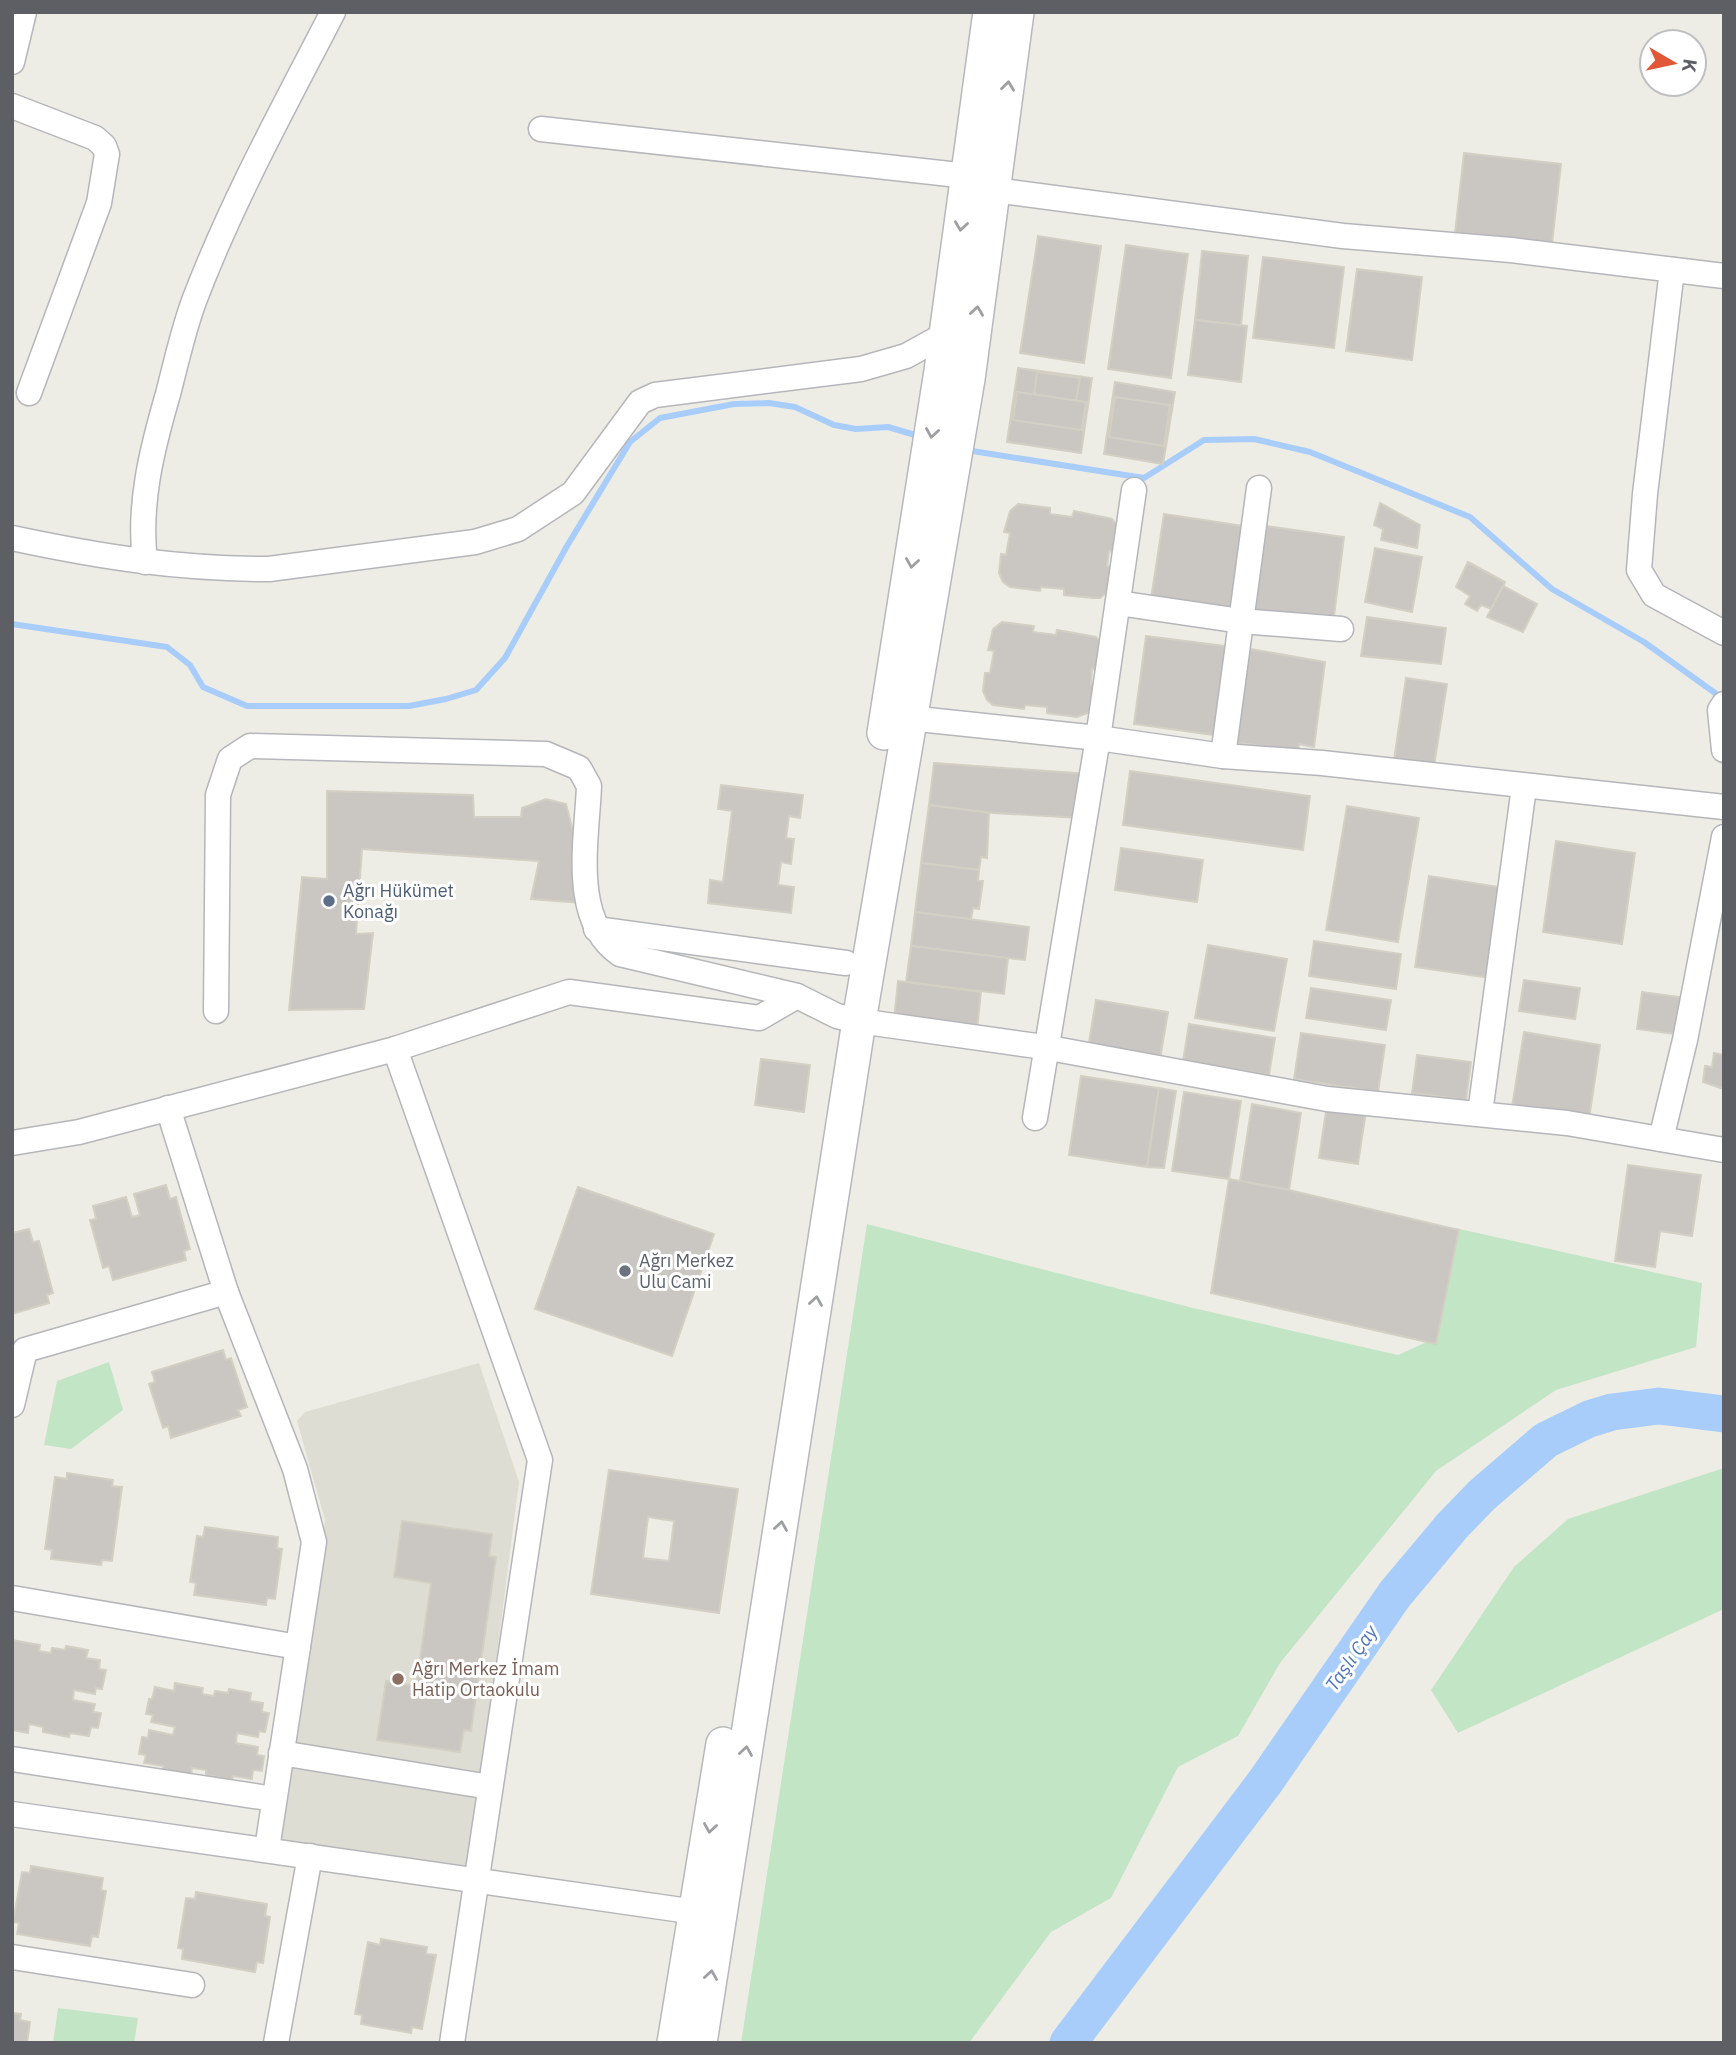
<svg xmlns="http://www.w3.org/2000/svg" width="1736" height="2055" font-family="'IBM Plex Sans',sans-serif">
	<rect width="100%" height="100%" fill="#eeede5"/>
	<polygon fill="#deddd3" points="479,1363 519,1482 469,1872 285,1844 278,1839 325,1520 297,1421 305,1412"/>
	<g fill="#c2e5c6">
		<polygon points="867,1224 1193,1308 1398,1355 1431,1340 1455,1228 1702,1283 1696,1347 1556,1390 1436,1471 1280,1663 1238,1736 1178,1767 1111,1898 1051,1932 969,2043 741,2043"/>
		<polygon points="109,1362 123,1410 71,1449 44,1445 57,1381"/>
		<polygon points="1724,1468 1724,1609 1458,1733 1431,1690 1514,1567 1568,1519"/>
		<polygon points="58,2008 138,2018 134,2043 53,2043"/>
	</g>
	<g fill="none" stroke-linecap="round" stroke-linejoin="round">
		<g stroke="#a8cdfb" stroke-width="6">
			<polyline points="966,450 1144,478 1204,440 1254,439 1310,452 1470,517 1552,589 1644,642 1722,698"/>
			<polyline points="12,624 167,647 190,665 203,687 247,706 409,706 446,699 476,690 505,658 567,546 630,442 660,418 734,404 769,403 795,407 834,425 856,429 888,427 922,437"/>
		</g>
		<polyline stroke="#a8cdfb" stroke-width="37" points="1068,2043 1265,1782 1395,1594 1452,1526 1482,1495 1546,1440 1589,1419 1612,1412 1659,1406 1724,1414"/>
	</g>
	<g fill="#cac7c2" stroke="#d3d0c3" stroke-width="2" fill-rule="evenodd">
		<polygon points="1464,153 1561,164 1552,244 1455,233"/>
		<polygon points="1038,236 1101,246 1084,363 1020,353"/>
		<polygon points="1126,245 1188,254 1171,378 1108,369"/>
		<polygon points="1202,251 1248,256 1241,325 1195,320"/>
		<polygon points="1263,257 1344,267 1334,348 1253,338"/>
		<polygon points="1357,269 1422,277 1412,360 1346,351"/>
		<polygon points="1195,320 1247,326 1241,382 1188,375"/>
		<polygon points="1018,368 1092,378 1081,453 1007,442"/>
		<polygon points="1037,372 1080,378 1076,401 1034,394"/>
		<polygon points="1115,382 1175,392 1163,464 1104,454"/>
		<polygon points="1017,392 1086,402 1082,430 1013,420"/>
		<polygon points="1115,397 1170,405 1164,446 1109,437"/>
		<polygon points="1380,503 1420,525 1417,548 1381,540 1383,529 1374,525"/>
		<polygon points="1018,504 1050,508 1050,514 1072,517 1074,511 1112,519 1116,524 1113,552 1109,551 1107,566 1111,567 1106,593 1100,598 1093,598 1064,595 1064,589 1041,587 1040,591 1010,587 1003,582 999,573 1001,554 1006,555 1010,533 1004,532 1010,511"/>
		<polygon points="1164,514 1244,526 1231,611 1151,599"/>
		<polygon points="1259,525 1344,537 1333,624 1248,612"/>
		<polygon points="1375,548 1422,557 1412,612 1365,602"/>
		<polygon points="1468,562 1505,582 1492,609 1481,605 1477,611 1465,604 1470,596 1456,587"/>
		<polygon points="1503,586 1537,604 1523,632 1487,617"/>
		<polygon points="1367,617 1446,628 1441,664 1361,656"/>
		<polygon points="1002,622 1034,626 1033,632 1056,635 1057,630 1096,637 1100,642 1097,670 1092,669 1091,684 1095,685 1090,712 1077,717 1047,713 1047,707 1025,705 1024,709 993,705 987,700 983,691 985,673 990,673 994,651 988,650 993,629"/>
		<polygon points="1146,636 1226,646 1214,735 1134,724"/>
		<polygon points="1245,648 1325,662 1314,747 1299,744 1298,752 1228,741"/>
		<polygon points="1406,678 1447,684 1434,766 1394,760"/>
		<polygon points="934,763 1089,774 1080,818 993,813 929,805"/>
		<polygon points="1130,771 1310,796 1303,850 1123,825"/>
		<polygon points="721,785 803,795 800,818 789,816 786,838 794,839 791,864 781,862 778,885 794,887 791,913 708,903 710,880 723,882 732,811 718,809"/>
		<polygon points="327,791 473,795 474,817 521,817 522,808 546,799 566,804 573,831 586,840 581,903 531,899 539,861 362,849 356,934 373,933 364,1009 289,1010 302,877 327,879"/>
		<polygon points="929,805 989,813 987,858 981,857 979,870 921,863"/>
		<polygon points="1347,806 1419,818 1398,942 1326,930"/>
		<polygon points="1556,841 1635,853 1622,944 1543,932"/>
		<polygon points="1121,848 1203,860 1197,902 1115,890"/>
		<polygon points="921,863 979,870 978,881 983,881 979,909 973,908 971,919 915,912"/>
		<polygon points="1429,876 1505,888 1491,978 1415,967"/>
		<polygon points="915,912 1029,927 1025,960 911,946"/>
		<polygon points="1314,941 1401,954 1396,989 1309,976"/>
		<polygon points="1208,945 1287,959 1274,1031 1195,1018"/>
		<polygon points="911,946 1008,958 1004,994 906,982"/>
		<polygon points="1524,980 1580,988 1575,1019 1519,1011"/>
		<polygon points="898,981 981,992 977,1030 894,1020"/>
		<polygon points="1311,988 1391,1000 1386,1030 1306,1018"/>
		<polygon points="1642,992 1687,998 1682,1035 1637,1029"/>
		<polygon points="1096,1000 1168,1012 1160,1059 1088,1048"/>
		<polygon points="1189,1024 1275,1038 1269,1075 1183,1061"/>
		<polygon points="1524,1032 1600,1045 1589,1119 1512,1107"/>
		<polygon points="1301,1033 1385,1045 1378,1092 1294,1079"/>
		<polygon points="1714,1053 1724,1055 1724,1089 1703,1082 1705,1066 1712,1067"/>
		<polygon points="1417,1055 1471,1062 1466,1100 1412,1093"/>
		<polygon points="761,1059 810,1065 804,1112 755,1105"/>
		<polygon points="1081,1076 1159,1088 1147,1167 1069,1155"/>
		<polygon points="1159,1088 1176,1091 1164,1168 1147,1167"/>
		<polygon points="1184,1092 1241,1101 1229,1179 1172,1171"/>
		<polygon points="1252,1104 1301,1113 1289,1190 1240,1181"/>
		<polygon points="1327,1105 1366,1111 1358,1164 1319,1158"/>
		<polygon points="1628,1165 1701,1175 1692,1236 1660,1231 1655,1267 1615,1261"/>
		<polygon points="1229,1179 1289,1190 1459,1230 1436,1344 1211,1293"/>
		<polygon points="166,1185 170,1199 176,1197 190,1249 184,1251 186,1260 113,1280 109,1266 103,1268 90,1220 96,1219 93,1206 126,1197 132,1217 140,1215 134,1194"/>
		<polygon points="578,1187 714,1234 672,1356 535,1309"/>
		<polygon points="29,1229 33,1242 39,1241 53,1293 47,1295 49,1303 12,1314 12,1233"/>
		<polygon points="223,1350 226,1360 231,1358 247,1407 238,1410 241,1416 171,1438 168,1426 163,1428 149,1384 155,1382 152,1372"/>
		<path d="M 609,1470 L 738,1489 L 719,1613 L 591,1594 ZM 648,1517 L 674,1521 L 669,1561 L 643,1558 Z"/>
		<polygon points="67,1473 113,1480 112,1486 122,1487 112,1561 102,1560 101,1565 51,1559 52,1550 45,1549 55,1477 67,1479"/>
		<polygon points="402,1521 492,1534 489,1556 496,1557 471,1731 464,1730 460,1752 377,1740 386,1681 416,1686 431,1583 394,1577"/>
		<polygon points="205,1527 278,1537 277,1548 282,1549 275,1599 267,1598 266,1605 194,1595 196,1583 190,1582 197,1536 203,1537"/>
		<polygon points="12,1640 40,1645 39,1651 51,1653 52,1648 65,1650 66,1646 88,1650 86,1658 100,1660 99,1669 106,1670 102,1689 96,1688 95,1694 74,1690 73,1700 95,1704 93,1712 101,1713 98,1728 91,1727 89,1736 70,1733 69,1737 43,1732 43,1727 29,1724 28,1733 12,1730"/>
		<polygon points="175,1683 203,1688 202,1694 214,1696 215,1691 228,1693 229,1689 251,1693 250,1701 263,1703 262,1712 269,1713 265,1732 259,1731 258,1737 237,1733 236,1743 258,1747 257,1755 264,1756 262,1771 253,1770 252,1779 233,1776 232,1780 206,1775 206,1770 192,1768 191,1776 163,1771 163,1766 144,1763 146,1755 139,1754 142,1737 148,1738 149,1730 173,1735 175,1727 151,1722 153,1715 146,1714 149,1699 152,1699 155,1687 174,1691"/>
		<polygon points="31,1866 103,1878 101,1890 106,1891 98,1937 92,1936 90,1946 17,1934 19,1923 13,1922 22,1872 30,1873"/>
		<polygon points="196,1892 267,1904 265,1916 270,1917 263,1963 257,1962 255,1972 182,1959 183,1949 178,1948 186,1898 195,1899"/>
		<polygon points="381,1939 427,1947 426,1954 436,1955 422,2029 412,2027 411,2033 361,2024 362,2015 355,2014 368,1942 380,1945"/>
		<polygon points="12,2013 21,2014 20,2020 30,2022 27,2043 12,2043"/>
	</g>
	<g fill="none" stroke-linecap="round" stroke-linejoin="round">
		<g stroke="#b5b6bb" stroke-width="27">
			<g id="street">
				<polyline points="12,62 24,12"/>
				<polyline points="12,106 95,138 104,146 107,154 99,203 29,393"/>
				<polyline points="541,129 968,176"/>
				<polyline points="994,190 1343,236 1511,250 1724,276"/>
				<polyline points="1672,270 1645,494 1639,570 1654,595 1724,633"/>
				<path d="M 12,538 C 101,557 178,569 269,569 L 475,542 L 518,529 L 573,493 L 640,402 L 655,395 L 861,369 L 906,356 L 946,334"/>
				<path d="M 145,562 C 138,504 152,449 168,394 C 176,363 183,331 194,301 C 232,201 284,107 333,12"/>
				<polyline points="1118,603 1241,621 1341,629"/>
				<polyline points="1724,704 1720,710 1724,750"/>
				<polyline points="909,718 1098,738 1223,756 1322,763 1724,807"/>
				<polyline points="1223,756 1259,488"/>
				<polyline points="596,929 846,963"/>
				<path d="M 216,1011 L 218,795 L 230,759 L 250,746 L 546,754 L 579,768 L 589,786 C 587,839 570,920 620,954 L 797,996 L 837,1016 L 859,1021 L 1044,1047 L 1327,1099 L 1567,1123 L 1724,1150"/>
				<polyline points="395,1049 540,1460 452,2043"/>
				<polyline points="168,1108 226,1292 295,1469 314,1542 267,1849"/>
				<polyline points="1480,1113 1524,787"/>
				<polyline points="1035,1118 1098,738 1134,490"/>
				<polyline points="1661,1139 1685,1040 1724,837"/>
				<polyline points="12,1143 79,1132 395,1049 569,992 759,1018 797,996"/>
				<polyline points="12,1405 25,1350 226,1292"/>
				<polyline points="12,1598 298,1647"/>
				<polyline points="281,1753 490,1787"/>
				<polyline points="12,1759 274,1799"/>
				<polyline points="12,1814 696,1912"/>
				<polyline points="12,1957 192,1985"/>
				<polyline points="276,2043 310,1856"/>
			</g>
		</g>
		<g stroke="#b6b8be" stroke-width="36">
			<g id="secondary">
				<polyline points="884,733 941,371 990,12"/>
				<polyline points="674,2043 723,1744"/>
				<polyline points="700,2043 859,1021 968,379 1017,12"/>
			</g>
		</g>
		<use href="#street" stroke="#fff" stroke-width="24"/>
		<use href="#secondary" stroke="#fff" stroke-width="33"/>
	</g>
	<defs><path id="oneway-chevron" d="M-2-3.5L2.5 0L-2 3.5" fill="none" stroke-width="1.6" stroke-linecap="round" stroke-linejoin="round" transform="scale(1.75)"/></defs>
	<g stroke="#9e9fa3">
		<use href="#oneway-chevron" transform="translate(1008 86) rotate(-83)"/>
		<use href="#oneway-chevron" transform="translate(961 226) rotate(98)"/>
		<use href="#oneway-chevron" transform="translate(977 311) rotate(-82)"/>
		<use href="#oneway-chevron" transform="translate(932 433) rotate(99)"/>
		<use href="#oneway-chevron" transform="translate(912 563) rotate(99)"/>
		<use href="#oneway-chevron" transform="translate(816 1301) rotate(-81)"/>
		<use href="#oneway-chevron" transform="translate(781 1526) rotate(-81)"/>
		<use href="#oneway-chevron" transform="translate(746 1751) rotate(-81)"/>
		<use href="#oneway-chevron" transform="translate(710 1828) rotate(99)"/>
		<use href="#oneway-chevron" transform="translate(711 1975) rotate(-81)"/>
	</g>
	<circle fill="#5c6f8a" stroke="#fff" stroke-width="2.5" cx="329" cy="901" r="7"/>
	<circle fill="#6b7280" stroke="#fff" stroke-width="2.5" cx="625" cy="1271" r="7"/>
	<circle fill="#8d6e63" stroke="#fff" stroke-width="2.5" cx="398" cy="1679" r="7"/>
	<g text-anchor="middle" stroke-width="6" stroke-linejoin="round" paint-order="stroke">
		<g font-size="18" fill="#4e5e75" stroke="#fff" text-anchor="start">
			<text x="343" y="897">Ağrı Hükümet<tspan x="343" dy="21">Konağı</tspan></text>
		</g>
		<g font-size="18" fill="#5b616d" stroke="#fff" text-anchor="start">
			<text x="639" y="1267">Ağrı Merkez<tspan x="639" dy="21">Ulu Cami</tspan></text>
		</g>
		<g font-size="18" fill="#785e54" stroke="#fff" text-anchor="start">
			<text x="412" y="1675">Ağrı Merkez İmam<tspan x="412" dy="21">Hatip Ortaokulu</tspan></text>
		</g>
		<g font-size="19" font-style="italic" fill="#4b76be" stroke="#fff">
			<text transform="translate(1351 1658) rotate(-55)" y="7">Taşlı Çay</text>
		</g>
	</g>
	<rect width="1736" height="2055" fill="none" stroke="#5d5f65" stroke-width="28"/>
	<g transform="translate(1673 63) rotate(99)"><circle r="33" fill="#ffffff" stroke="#bebfc1" stroke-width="2"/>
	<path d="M0-5L12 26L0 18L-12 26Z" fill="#e15838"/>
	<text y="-10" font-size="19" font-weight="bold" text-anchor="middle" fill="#5d5f65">K</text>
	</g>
</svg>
